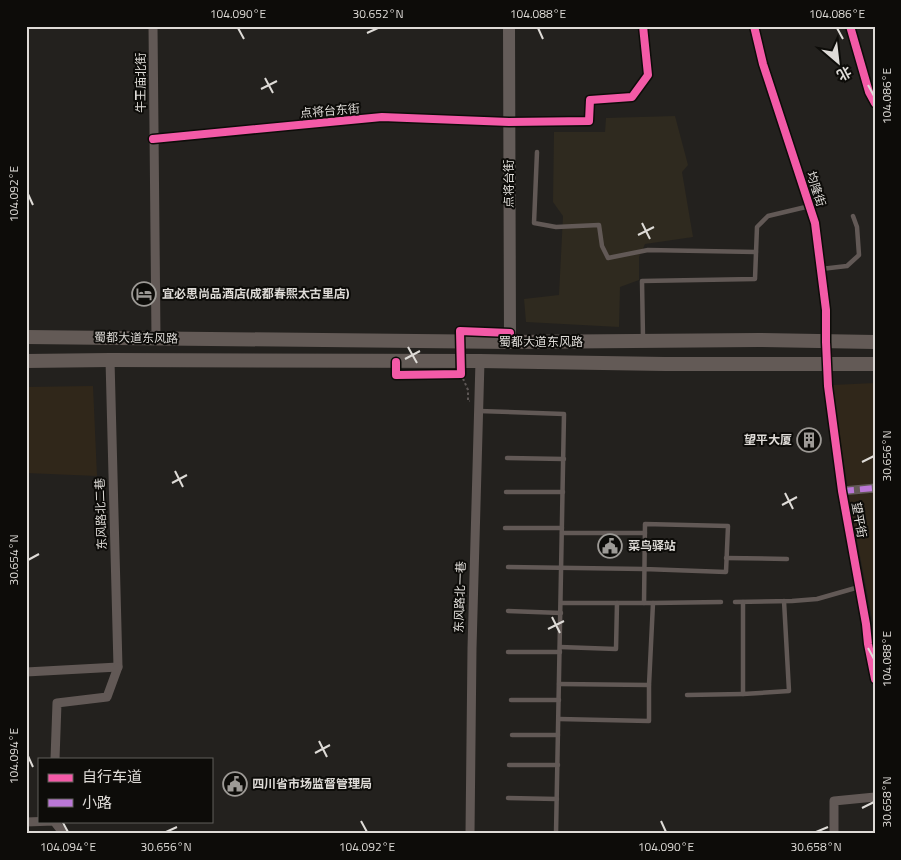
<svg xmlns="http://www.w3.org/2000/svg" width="901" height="860" font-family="'Titillium Web','Noto Sans SC',sans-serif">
	<rect width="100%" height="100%" fill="#23211e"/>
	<g fill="#30271a">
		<polygon points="875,383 875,634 851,509 832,385"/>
		<polygon points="93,386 97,476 26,473 26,387"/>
	</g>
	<polygon fill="#2f2a1f" points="675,116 688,165 682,172 693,237 645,244 639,257 639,280 620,287 619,327 526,322 524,299 559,295 563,216 553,202 554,132 605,132 606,118"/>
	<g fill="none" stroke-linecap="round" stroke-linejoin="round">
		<polyline stroke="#5d5755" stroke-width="2" stroke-dasharray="2.5 2.5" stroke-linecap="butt" points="461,374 468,390 468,401 470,401"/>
		<g stroke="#625956" stroke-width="4.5">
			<polyline points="537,152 534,223 556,227 599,225 602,246 608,258 648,250 756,252"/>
			<polyline points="821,269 847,266 859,255 857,227 853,216"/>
			<polyline points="643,338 642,281 755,279 757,227 768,216 810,206"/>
			<polyline points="479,411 564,414 556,834"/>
			<polyline points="507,458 564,459"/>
			<polyline points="506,492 563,492"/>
			<polyline points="505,528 562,528"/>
			<polyline points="562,533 645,533"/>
			<polyline points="726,558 787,559"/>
			<polyline points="508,567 644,569 726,572 728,526 645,524 644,603"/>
			<polyline points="735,602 792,601 817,599 859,587"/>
			<polyline points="743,602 743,694 789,691 784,601"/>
			<polyline points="561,603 653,603 649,685"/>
			<polyline points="653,603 721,602"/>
			<polyline points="508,611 561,613"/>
			<polyline points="560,647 616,649 617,603"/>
			<polyline points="508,652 560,652"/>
			<polyline points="687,695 743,694"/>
			<polyline points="511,700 559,700"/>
			<polyline points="559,719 649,721 649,685 559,684"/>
			<polyline points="512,735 558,735"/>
			<polyline points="509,765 558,765"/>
			<polyline points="508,798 557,799"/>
		</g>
		<g stroke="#625956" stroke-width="9">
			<polyline points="153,26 156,338"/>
			<polyline points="754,26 763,64 815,223 826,310 826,342 828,386 842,491 866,624 868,644 875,679"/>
			<polyline points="850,26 869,92 875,103"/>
			<polyline points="153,139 382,117 509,122 589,121 590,100 632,97 648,75 643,26"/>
			<polyline points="842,491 875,488"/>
			<polyline points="26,672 118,667 110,360"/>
			<polyline points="55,759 57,703 107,697 118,667"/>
			<polyline points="26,822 54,821 64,834"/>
			<polyline points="470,834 472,648 480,361"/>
			<polyline points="834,834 834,801 875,797"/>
		</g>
		<polyline stroke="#645c59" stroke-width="12" points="509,26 510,342"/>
		<g stroke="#635a56" stroke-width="14">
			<polyline points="26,337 510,342 758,340 875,342"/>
			<polyline points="26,361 110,360 480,361 665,364 875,364"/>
		</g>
		<polyline stroke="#ba77d6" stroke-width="6" stroke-dasharray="12 6" stroke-linecap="butt" points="842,491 875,488"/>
		<g stroke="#0d0c09" stroke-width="11">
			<g id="cycleway">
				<polyline points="754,26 763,64 815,223 826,310 826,342 828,386 842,491 866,624 868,644 875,679"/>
				<polyline points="850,26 869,92 875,103"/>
				<polyline points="153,139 382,117 509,122 589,121 590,100 632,97 648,75 643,26"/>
				<polyline points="396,362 396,375 461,374 460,331 510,333"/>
			</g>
		</g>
		<use href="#cycleway" stroke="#f35aa7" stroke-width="8"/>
	</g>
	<path fill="none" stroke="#dedbd7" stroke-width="2" d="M 238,28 L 244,39M 538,28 L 543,39M 837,28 L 843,39M 367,33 L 378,28M 265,78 L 273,93M 868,85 L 874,96M 261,89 L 277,81M 28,194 L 33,205M 642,223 L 650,239M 638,235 L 654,227M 408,347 L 417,363M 405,359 L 420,351M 862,462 L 874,456M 175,471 L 183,487M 172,483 L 187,475M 785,493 L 793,509M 782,505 L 797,497M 28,560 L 39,554M 552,617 L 560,633M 548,629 L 564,621M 868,648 L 874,659M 319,741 L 327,757M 315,753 L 330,745M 28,756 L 33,767M 862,808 L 874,802M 62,821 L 68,832M 361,821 L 367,832M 661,821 L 666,832M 166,832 L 177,827M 816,832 L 828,827"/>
	<defs>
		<g id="hotel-ring" transform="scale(1.25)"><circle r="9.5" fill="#0d0c09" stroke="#9d9a96" stroke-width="1.5"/><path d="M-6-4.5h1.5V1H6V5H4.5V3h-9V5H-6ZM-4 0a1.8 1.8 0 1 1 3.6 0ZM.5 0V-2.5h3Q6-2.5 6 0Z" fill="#9d9a96"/></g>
		<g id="building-ring" transform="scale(1.25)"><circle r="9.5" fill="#0d0c09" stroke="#9d9a96" stroke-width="1.5"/><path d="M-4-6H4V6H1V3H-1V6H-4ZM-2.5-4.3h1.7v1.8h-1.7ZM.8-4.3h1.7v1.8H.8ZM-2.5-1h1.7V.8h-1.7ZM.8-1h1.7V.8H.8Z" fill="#9d9a96"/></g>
		<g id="civic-ring" transform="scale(1.25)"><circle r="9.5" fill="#0d0c09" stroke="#9d9a96" stroke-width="1.5"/><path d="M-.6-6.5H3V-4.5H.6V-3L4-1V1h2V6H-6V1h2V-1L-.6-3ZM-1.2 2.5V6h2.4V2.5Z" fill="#9d9a96"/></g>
	</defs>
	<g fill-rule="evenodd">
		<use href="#hotel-ring" x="144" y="294"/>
		<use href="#building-ring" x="809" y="440"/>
		<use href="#civic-ring" x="610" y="546"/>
		<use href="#civic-ring" x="235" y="784"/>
	</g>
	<g text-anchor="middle" stroke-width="4" stroke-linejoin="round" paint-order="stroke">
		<g font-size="12" fill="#dedbd7" stroke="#0d0c09">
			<text transform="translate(141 83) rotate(-90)" y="4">牛王庙北街</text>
			<text transform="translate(330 111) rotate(-5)" y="4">点将台东街</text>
			<text transform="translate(509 184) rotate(-90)" y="4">点将台街</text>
			<text transform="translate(816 189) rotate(72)" y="4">均隆街</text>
			<text transform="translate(136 338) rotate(1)" y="4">蜀都大道东风路</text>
			<text x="541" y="346">蜀都大道东风路</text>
			<text transform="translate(101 514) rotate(-92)" y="4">东风路北二巷</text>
			<text transform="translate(859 520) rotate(80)" y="4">望平街</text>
			<text transform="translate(460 597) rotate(-88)" y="4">东风路北一巷</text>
		</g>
		<g font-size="12" font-weight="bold" fill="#dedbd7" stroke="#0d0c09" text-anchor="start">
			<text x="162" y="298">宜必思尚品酒店(成都春熙太古里店)</text>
			<text x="792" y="444" text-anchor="end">望平大厦</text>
			<text x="628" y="550">菜鸟驿站</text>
			<text x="252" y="788">四川省市场监督管理局</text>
		</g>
	</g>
	<rect width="901" height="860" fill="none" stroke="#0d0c09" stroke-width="55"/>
	<rect x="38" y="758" width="175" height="65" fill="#0d0c09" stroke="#615f5b"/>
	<rect x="48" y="774" width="25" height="8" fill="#f35aa7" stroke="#615f5b"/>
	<text x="82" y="782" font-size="15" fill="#dedbd7">自行车道</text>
	<rect x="48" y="799" width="25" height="8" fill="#ba77d6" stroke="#615f5b"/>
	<text x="82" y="808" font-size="15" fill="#dedbd7">小路</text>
	<g transform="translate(838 62) rotate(152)" stroke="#0d0c09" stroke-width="4" paint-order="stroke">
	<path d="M0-4L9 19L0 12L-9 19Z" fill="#dedbd7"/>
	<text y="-8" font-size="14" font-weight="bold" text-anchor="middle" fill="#dedbd7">北</text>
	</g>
	<rect x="28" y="28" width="846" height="804" fill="none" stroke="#dedbd7" stroke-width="2"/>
	<g font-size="12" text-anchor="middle" fill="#dedbd7">
		<text x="238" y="18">104.090°E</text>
		<text x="378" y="18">30.652°N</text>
		<text x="538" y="18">104.088°E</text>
		<text x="837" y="18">104.086°E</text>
		<text transform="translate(887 96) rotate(-90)" y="4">104.086°E</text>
		<text transform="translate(14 194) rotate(-90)" y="4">104.092°E</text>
		<text transform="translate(887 456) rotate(-90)" y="4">30.656°N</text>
		<text transform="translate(14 560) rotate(-90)" y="4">30.654°N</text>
		<text transform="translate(887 659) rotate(-90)" y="4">104.088°E</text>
		<text transform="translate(14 756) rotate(-90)" y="4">104.094°E</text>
		<text transform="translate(887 802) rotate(-90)" y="4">30.658°N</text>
		<text x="68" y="851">104.094°E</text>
		<text x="166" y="851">30.656°N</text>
		<text x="367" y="851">104.092°E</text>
		<text x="666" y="851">104.090°E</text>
		<text x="816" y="851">30.658°N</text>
	</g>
</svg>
